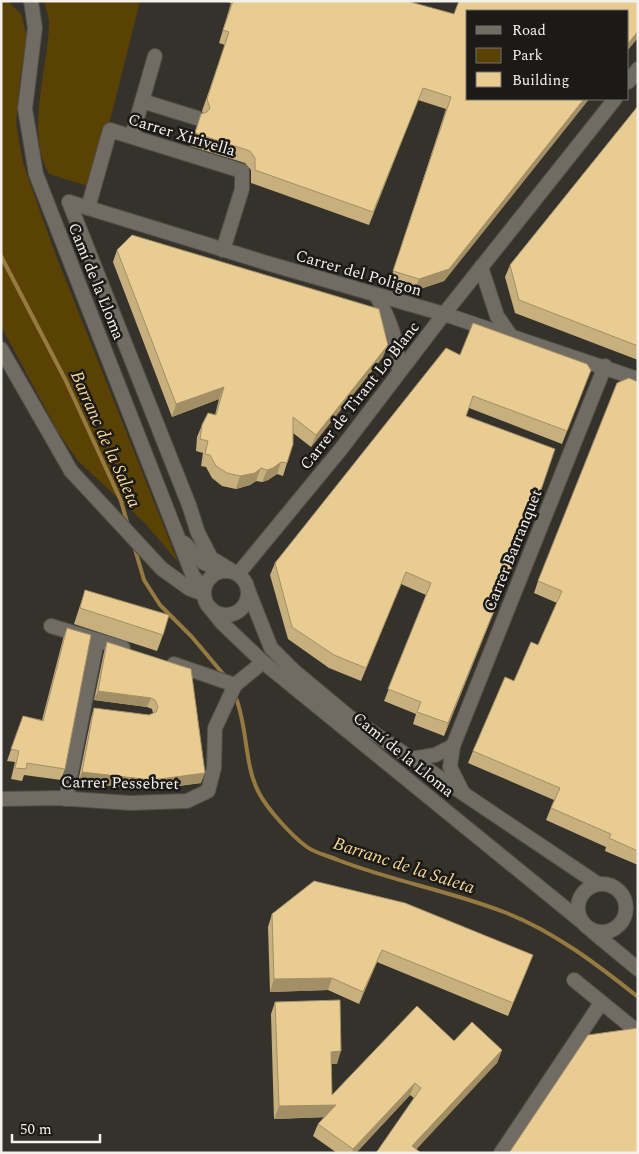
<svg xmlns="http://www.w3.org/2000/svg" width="639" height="1154" font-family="Spectral,serif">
	<rect width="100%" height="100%" fill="#35322b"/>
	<g fill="#5a4205">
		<polygon points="1,1 8,1 21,14 27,37 20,79 16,123 23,163 55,253 178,562 145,523 78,461 58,432 1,326"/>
		<path d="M 44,1 L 140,1 L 94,184 L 88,186 L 49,174 C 25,132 48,70 49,24 C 49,17 46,9 44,1 Z"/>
	</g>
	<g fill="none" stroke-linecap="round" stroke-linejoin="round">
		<g stroke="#957a42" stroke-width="4">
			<polyline points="1,256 66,381 121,501 128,525"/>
			<polyline points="134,546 144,580 160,605 192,637 224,675"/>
			<path d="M 236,698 C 248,729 244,765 259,793 C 268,810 292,836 307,847 C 315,853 329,856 338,860 C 392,881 450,891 504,912 C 552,930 598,965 638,997"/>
		</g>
		<g stroke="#514e47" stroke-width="16">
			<g id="minor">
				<polyline points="31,1 35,28 25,109 36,174 193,576 204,589"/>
				<polyline points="628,82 638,69"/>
				<polyline points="142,101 197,118"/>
				<polyline points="132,136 155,56"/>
				<polyline points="69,202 270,264 444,314 638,379"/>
				<polyline points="69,202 189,505 198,533 211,558 234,572"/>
				<polyline points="88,208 110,130 242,171 242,189 223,250"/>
				<polyline points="481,267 497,316 511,336"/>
				<path d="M 376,295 C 391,322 398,341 399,372"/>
				<polyline points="1,349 71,471 162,569 190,589 204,594"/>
				<polyline points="184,543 204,563 218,569"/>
				<circle cx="226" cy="593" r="22"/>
				<polyline points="238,574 341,449 444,314 615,99"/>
				<polyline points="248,590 271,648 294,671 348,716 598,884"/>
				<polyline points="211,609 222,623 263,662 581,921"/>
				<polyline points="51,626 123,648"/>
				<polyline points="174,664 235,685"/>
				<polyline points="411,759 435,755 453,746"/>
				<polyline points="463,793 450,767 453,746 605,366"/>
				<polyline points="1,799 58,798 130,803 187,801 208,791 214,768 215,728 235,685 263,662"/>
				<polyline points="66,799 97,640"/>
				<circle cx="602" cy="908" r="24"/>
				<polyline points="592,931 638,969"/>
				<polyline points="574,980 638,1032"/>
				<polyline points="501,1153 601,1003"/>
			</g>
		</g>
		<use href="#minor" stroke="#706c64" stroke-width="14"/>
	</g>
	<g fill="#c8af7e">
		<polygon points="225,1 407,1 468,99 589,99 444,281 414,291 389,284 446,109 418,100 369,225 251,183 251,170 245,163 190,146 201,114 203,114 202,111 225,45 219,43 231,3"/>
		<polygon points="638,106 638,360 515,313 505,277 510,265"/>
		<polygon points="117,250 383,357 311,447 293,433 287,463 283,476 277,474 268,480 262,482 256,481 250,485 236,489 222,486 212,478 206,467 201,466 203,453 196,451 197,437 202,425 215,415 219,399 172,417 113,262"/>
		<polygon points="460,355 591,370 562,444 469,408 466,416 524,537 444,736 413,724 416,714 384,701 426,595 401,584 361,681 329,668 288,639 270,575 275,563"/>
		<polygon points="638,382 638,865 605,851 606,847 546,820 554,800 468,763 473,751 514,681 538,645 557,603 534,593 538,581"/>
		<polygon points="85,590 163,635 157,651 74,624"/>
		<polygon points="67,628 65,769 61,780 24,775 22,781 11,779 15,762 7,761 23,716 42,720 63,639"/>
		<polygon points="107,642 191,669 201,783 148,790 78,782 91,718 94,708 149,715 153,713 152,709 147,707 94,700 104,652"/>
		<polygon points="272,914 528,967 508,1016 377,962 359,1004 328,990 270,992 268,927"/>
		<polygon points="275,1002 337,1064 331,1064 332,1095 454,1041 502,1050 497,1063 376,1153 414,1098 410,1095 356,1153 337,1153 313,1136 318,1124 324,1117 274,1119 271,1014"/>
	</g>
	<g fill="#a38f66">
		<polygon points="638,31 638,38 628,50 628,44"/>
		<polygon points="584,99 589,99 444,281 414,291 419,279"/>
		<polygon points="388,345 383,357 311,447 316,435"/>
		<polygon points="224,387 219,399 172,417 176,404"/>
		<polygon points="281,462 277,474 268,480 262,482 267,470"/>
		<polygon points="261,468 256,481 250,485 236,489 240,476"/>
		<polygon points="529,525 524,537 444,736 448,723"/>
		<polygon points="406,572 401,584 361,681 366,668"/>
		<polygon points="98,691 151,698 147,707 94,700"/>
		<polygon points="82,772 205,773 201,783 148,790 78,782"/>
		<polygon points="382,950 377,962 359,1004 363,992"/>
		<polygon points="332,978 328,990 270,992 274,979"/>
		<polygon points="502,1050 497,1063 413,1153 412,1146"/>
		<polygon points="341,1051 337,1064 327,1064 331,1052"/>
		<polygon points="415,1083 410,1095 356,1153 352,1153 353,1149"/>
		<polygon points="336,1105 332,1117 274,1119 279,1106"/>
	</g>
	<g fill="#e9cc92" stroke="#a38f66">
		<polygon points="233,1 407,1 454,14 459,1 638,1 638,31 628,44 628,11 468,11 468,99 584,99 449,269 419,279 393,271 451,97 423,88 373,212 255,170 255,158 250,151 195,133 201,114 207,112 210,108 207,99 229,32 223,30"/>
		<polygon points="638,106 638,346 519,300 510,265"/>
		<polygon points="132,235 379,309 388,345 316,435 293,417 293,444 287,463 281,462 273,468 267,470 261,468 255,473 240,476 227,473 216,466 210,455 205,454 208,441 200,439 202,425 208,413 216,415 224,387 176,404 117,250"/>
		<polygon points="473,323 587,364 591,370 567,431 473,396 466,416 555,449 529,525 448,723 417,712 421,702 388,689 431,583 406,572 366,668 334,655 292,627 275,563 446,348 460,355"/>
		<polygon points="629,378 638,382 638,851 609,838 611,834 551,808 560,788 473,751 505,677 514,681 531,642 538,645 562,591 538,581 617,383"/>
		<polygon points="85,590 169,615 163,635 80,608"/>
		<polygon points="67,628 91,635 65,769 27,763 26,769 15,768 19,751 11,749 23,716 43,721"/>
		<polygon points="107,642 191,669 205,773 152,780 82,772 94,708 149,715 156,712 158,707 155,700 151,698 98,691"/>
		<polygon points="314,881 405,903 533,955 513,1003 382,950 363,992 332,978 274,979 272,914"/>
		<polygon points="340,1000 341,1051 331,1052 332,1095 417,1006 454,1041 472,1022 502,1050 412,1146 421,1153 376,1153 421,1088 415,1083 353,1149 318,1124 336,1105 279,1106 275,1002"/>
		<polygon points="638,1028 638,1153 509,1153 588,1035"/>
	</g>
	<g text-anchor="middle" stroke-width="5" stroke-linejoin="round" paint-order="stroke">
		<g font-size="16" fill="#f4f1ed" stroke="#1b1a17">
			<text transform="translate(182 134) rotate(17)" y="6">Carrer Xirivella</text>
			<text transform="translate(359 272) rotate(16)" y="6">Carrer del Poligon</text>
			<text transform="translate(97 281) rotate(68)" y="6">Camí de la Lloma</text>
			<text transform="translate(359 395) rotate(-52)" y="6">Carrer de Tirant Lo Blanc</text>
			<text transform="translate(512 550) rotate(-68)" y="6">Carrer Barranquet</text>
			<text transform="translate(404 754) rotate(39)" y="6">Camí de la Lloma</text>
			<text transform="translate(120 782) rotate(1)" y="6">Carrer Pessebret</text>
		</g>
		<g font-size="18" font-style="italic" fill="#f8d998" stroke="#1b1a17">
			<text transform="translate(106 439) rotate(66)" y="6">Barranc de la Saleta</text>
			<text transform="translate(404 865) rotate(18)" y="6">Barranc de la Saleta</text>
		</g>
	</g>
	<rect width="639" height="1154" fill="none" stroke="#f4f1ed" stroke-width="5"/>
	<rect x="466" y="10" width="162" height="90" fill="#1b1a17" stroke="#72706d"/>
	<rect x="476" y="26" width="25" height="8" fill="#706c64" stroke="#72706d"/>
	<text x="512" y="35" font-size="15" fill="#f4f1ed">Road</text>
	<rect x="476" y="48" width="25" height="15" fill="#5a4205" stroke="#72706d"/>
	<text x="512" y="60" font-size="15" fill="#f4f1ed">Park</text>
	<rect x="476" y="72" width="25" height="15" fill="#e9cc92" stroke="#72706d"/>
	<text x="512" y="85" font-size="15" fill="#f4f1ed">Building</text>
	<path d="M12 1134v8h88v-8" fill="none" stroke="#f4f1ed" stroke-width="2.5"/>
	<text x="20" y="1134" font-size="15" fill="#f4f1ed" stroke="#1b1a17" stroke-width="4" paint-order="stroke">50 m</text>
</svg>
